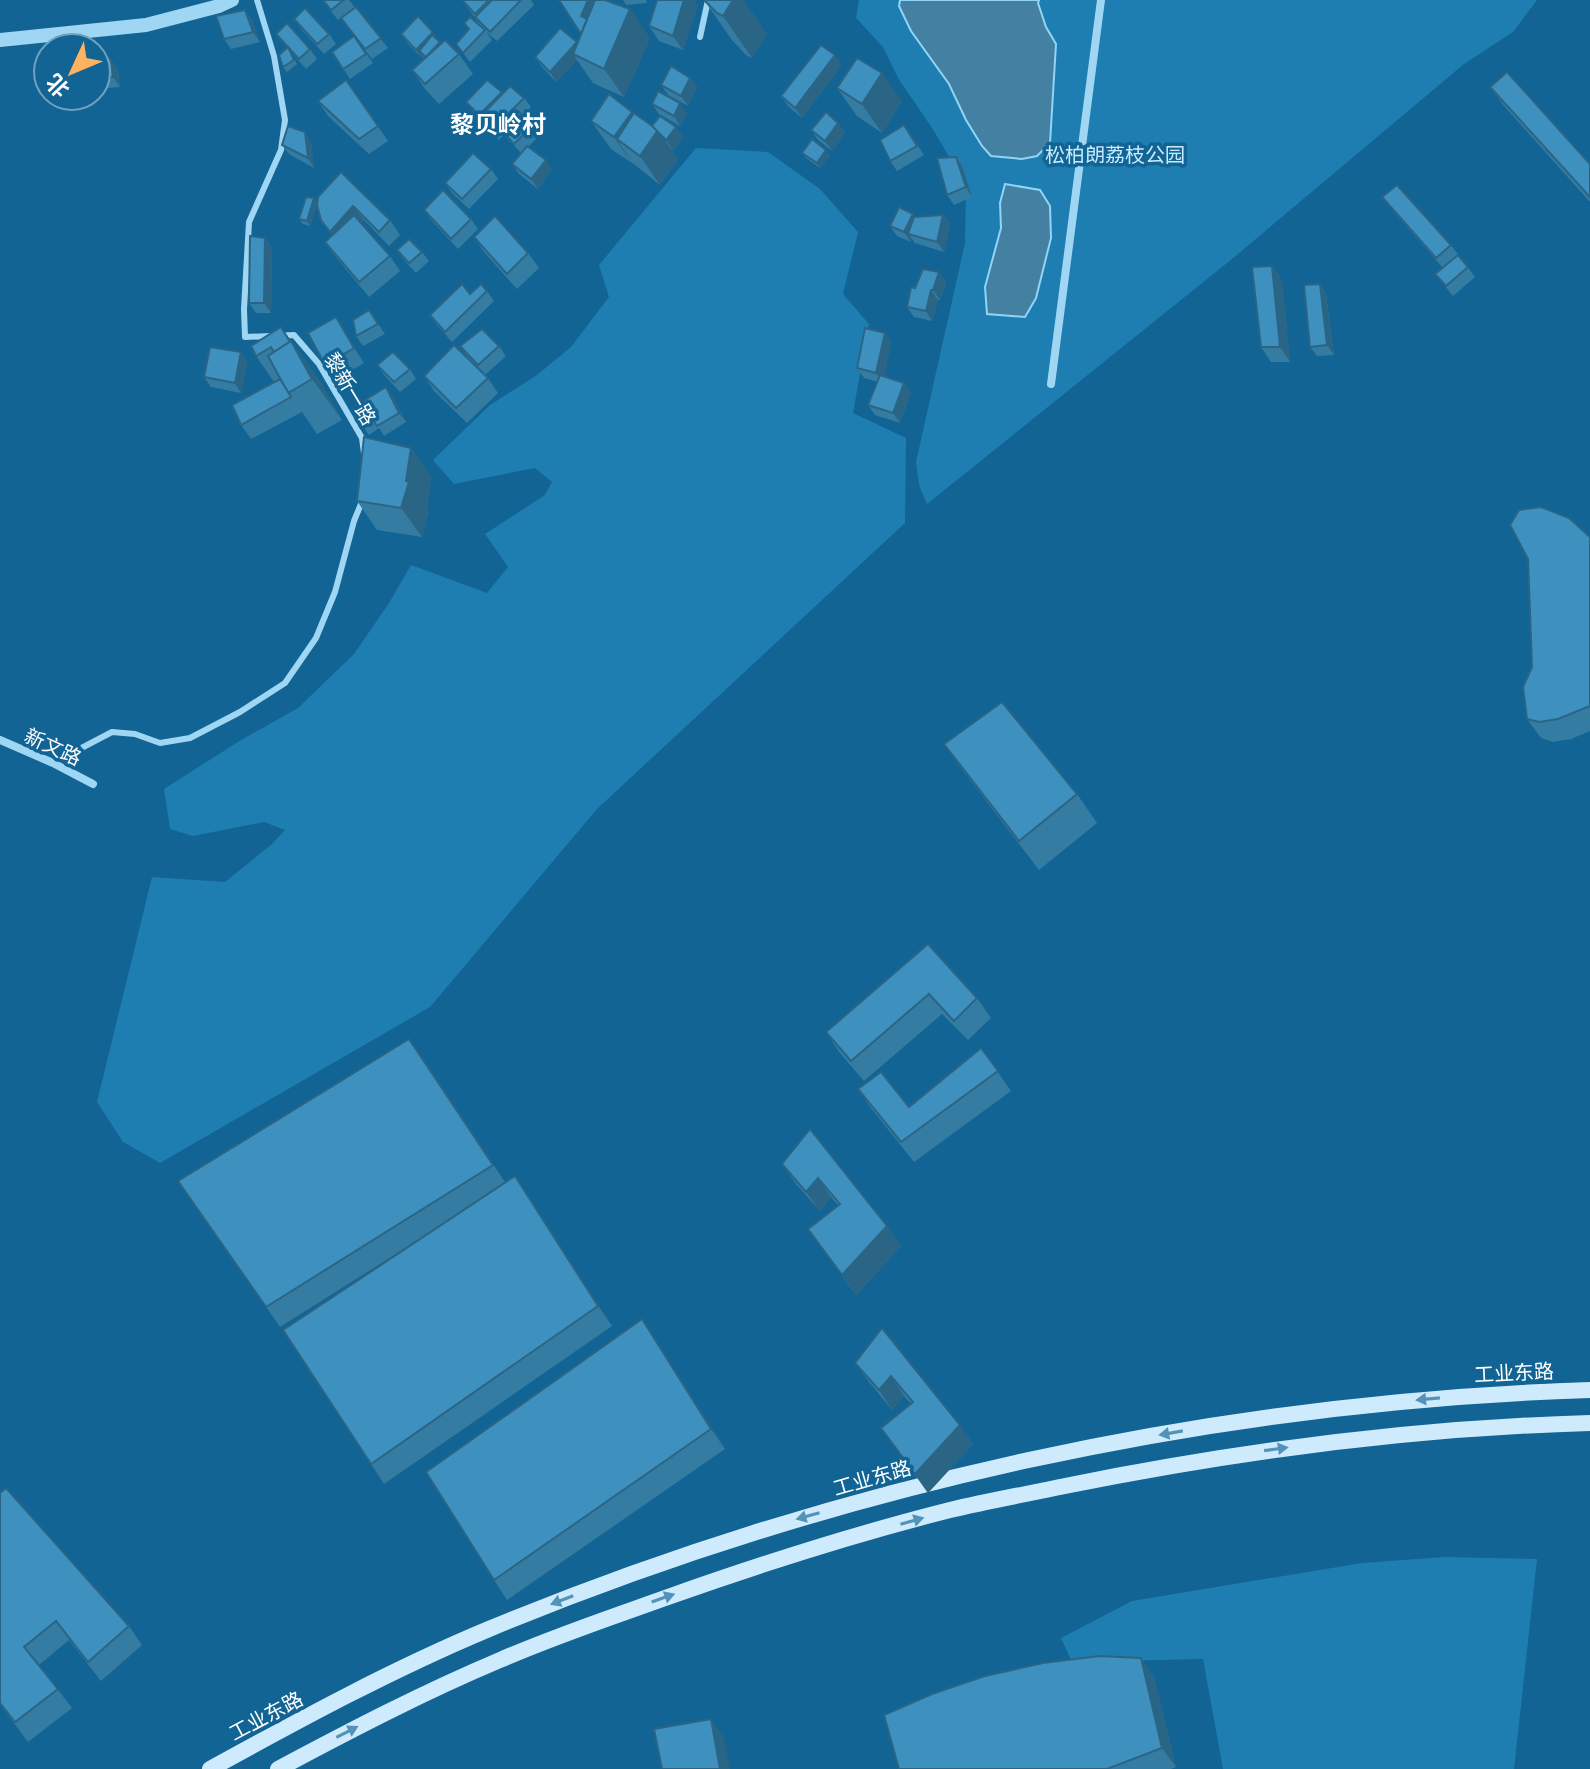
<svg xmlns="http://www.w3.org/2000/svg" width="1590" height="1769" font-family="'Open Sans','Noto Sans SC',sans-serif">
	<rect width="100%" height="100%" fill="#116494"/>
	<g fill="#1f7eb1">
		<polygon points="859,0 1537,0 1513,32 1464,64 1232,259 927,504 919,485 916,462 965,243 966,186 934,131 898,78 883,47 856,18"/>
		<polygon points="696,148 768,152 820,189 858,232 843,294 869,324 853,413 906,438 905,523 597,809 430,1007 160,1163 123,1142 97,1102 152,877 225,882 272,844 285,830 264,822 193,836 170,829 164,789 241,740 298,708 354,654 389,603 411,565 487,593 508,567 485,534 545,495 552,482 535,468 454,484 433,460 490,405 537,375 571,347 609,297 599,265"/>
		<polygon points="1445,1557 1537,1559 1514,1769 1223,1769 1203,1659 1072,1662 1061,1638 1132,1601 1362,1563"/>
	</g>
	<g fill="#4480a1" stroke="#90d4f7" stroke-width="2">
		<polygon points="900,0 1039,0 1038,3 1046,27 1056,44 1050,143 1037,156 1022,159 991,156 982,146 966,120 949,84 911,31 899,6"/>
		<polygon points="1005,184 1040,190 1050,206 1051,238 1036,298 1025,317 987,314 985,287 1001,228 1000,203"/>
	</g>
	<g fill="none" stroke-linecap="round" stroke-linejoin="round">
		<g stroke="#9ed6f3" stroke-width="6">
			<polyline points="257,0 274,56 285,120 281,150 249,222 244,309 245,337 294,335 319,364 362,438 364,453"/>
			<polyline points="700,37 708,0"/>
			<polyline points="53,763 112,732 135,734 160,743 190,738 240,712 285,683 316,638 335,592 354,521 363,499"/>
		</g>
		<g stroke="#9ed6f3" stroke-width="8">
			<polyline points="1051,384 1101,0"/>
			<polyline points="0,740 53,763 93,784"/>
		</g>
		<polyline stroke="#9ed6f3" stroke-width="14" points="0,40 146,25 219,6 232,0"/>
		<g stroke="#ceebfd" stroke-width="16">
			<path d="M 210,1769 C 301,1719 393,1669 489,1629 C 837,1485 1213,1402 1590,1390"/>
			<path d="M 278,1769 C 351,1730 424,1692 500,1660 C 555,1636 612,1617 668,1597 C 761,1564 855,1534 950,1510 C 988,1501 1027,1494 1065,1486 C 1238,1451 1413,1428 1590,1423"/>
		</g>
	</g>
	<g fill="#357ca3">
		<polygon points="322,0 349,0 388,48 372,59 341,18 338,20"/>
		<polygon points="464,0 531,0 534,5 497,41 486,32 492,40 470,62 456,44 469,30 464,23 481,27 463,1"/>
		<polygon points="623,0 646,0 647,3 626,5"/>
		<polygon points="704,0 767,34 752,58 746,55 732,40"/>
		<polygon points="698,5 683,50 659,41 649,26"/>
		<polygon points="245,10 252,20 260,42 231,49 224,39"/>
		<polygon points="294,19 329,34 336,44 324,54 301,29"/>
		<polygon points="276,34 310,49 317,59 306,69 291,52 297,64 287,72 283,67 287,48"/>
		<polygon points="401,34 441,43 459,54 473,74 439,104 425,89 412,70 423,59 408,44"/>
		<polygon points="581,34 650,38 624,97 593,83 577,60 556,82 542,67 535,57 578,43"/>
		<polygon points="354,36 373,63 350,79 332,52"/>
		<polygon points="96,61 118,69 120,87 96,89"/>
		<polygon points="842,65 802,118 788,106 781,96"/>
		<polygon points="690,78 697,87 688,106 668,95 661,85"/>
		<polygon points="346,80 388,141 369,154 328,116 318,101"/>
		<polygon points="1490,87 1590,164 1590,202 1504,106"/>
		<polygon points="837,88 902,101 882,133 857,116"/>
		<polygon points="502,92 503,94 524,98 531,107 523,116 533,125 540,135 528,147 552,169 538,189 519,174 512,164 521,153 504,135 499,140 486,128 466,102"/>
		<polygon points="652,104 687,113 680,126 659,114"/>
		<polygon points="634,114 652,126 676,127 683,137 673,150 669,147 678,159 660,185 635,165 611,149 591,121"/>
		<polygon points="838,123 845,133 832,151 818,140 811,130"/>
		<polygon points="904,125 924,155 897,171 890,161"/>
		<polygon points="311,142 314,168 289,154 282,145"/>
		<polygon points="802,153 830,155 820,168 806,158"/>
		<polygon points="956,157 962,166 972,197 954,205 947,195"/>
		<polygon points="491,169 498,179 469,209 452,193 445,183"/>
		<polygon points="341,172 390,220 400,235 389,246 364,220 361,223 390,256 400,271 369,297 335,256 325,242 332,235 321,220"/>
		<polygon points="1382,197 1451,245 1475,277 1453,296 1435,274 1443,268 1393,211"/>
		<polygon points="314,198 317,203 310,226 303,224 299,219"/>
		<polygon points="424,210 471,219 478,229 458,249 431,220"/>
		<polygon points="943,215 950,224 944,252 915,243 912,239 911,242 897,236 890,226 915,217"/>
		<polygon points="474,237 528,253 539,268 517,289 484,252"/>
		<polygon points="265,238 272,248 271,313 256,313 249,303"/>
		<polygon points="397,250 422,252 429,261 416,273 404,260"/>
		<polygon points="1272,266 1282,281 1290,362 1271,362 1261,347"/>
		<polygon points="939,272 946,282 940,300 938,300 932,321 914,317 907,307 915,288"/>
		<polygon points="1320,284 1326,294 1334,355 1317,356 1310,347"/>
		<polygon points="487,291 494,301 452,342 437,325 430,315 470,294"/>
		<polygon points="369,310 385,334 363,346 356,336"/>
		<polygon points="336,317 364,363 336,380 325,365"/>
		<polygon points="281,327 321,383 342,420 317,434 302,412 251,439 241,425 274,382 256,356"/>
		<polygon points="885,333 891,343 884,376 904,383 911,393 900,423 875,415 868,405 878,382 864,378 857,368"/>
		<polygon points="460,346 499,346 506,356 485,375 467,356"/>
		<polygon points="241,352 247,362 241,393 211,387 204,377"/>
		<polygon points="377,365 410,369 416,379 400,392 384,375"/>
		<polygon points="424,376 488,378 498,393 467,423 434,391"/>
		<polygon points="386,387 393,397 406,422 384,436 379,428 369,435 362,425"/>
		<polygon points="411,448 431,477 427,508 429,511 422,537 377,530 357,501"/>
		<polygon points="1590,537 1590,731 1571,739 1553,742 1541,738 1527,719 1532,667"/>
		<polygon points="944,744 1077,794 1097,823 1039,870 964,772"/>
		<polygon points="928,944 977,998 991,1018 968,1040 942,1014 864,1081 839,1052 826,1032"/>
		<polygon points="981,1048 1011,1091 914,1162 871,1108 858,1089 909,1107"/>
		<polygon points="423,1059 505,1182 515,1176 612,1326 384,1484 371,1464 415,1242 280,1327 178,1181"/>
		<polygon points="810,1129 887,1226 901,1246 856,1295 808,1229 838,1205 831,1197 820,1211 796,1184 782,1164"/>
		<polygon points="882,1328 960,1425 973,1444 928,1493 881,1428 911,1404 904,1396 892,1410 869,1382 855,1363"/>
		<polygon points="655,1339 725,1449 507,1600 494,1580"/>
		<polygon points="0,1493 129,1626 142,1645 101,1681 69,1640 39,1665 72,1708 28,1742 0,1704"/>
		<polygon points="1141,1658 1154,1677 1176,1767 1171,1769 899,1769"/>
	</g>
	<g fill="#2b6585">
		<polygon points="588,0 604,0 591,31 581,16"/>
		<polygon points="684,0 694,0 698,5 683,50 673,36"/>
		<polygon points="733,0 744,0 767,34 752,58 723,16"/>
		<polygon points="630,9 650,38 624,97 604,69"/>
		<polygon points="245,10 252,20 260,42 253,32"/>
		<polygon points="433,32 440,42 419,51 424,58 423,60 416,50"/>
		<polygon points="577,42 573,54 577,60 556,82 550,72"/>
		<polygon points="835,55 842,65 802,118 795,108"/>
		<polygon points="111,59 118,69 120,87 113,77"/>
		<polygon points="882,73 902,101 882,133 862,104"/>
		<polygon points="690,78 697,87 688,106 681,96"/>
		<polygon points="680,103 687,113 680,126 674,116"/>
		<polygon points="632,112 651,139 658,130 678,159 660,185 640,156 617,139 634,166 614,137"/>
		<polygon points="838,123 845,133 832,151 825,141"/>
		<polygon points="676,127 683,137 673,150 666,140"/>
		<polygon points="305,132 311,142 314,168 308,158"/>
		<polygon points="826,150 830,155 820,168 817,163"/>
		<polygon points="956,157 962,166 972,197 966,187"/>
		<polygon points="546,160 552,169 538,189 531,179"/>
		<polygon points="314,198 317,203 310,226 307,221"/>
		<polygon points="353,206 364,220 340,246 330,232"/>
		<polygon points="913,214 920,224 908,234 912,239 911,242 904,232"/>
		<polygon points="943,215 950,224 944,252 937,242"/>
		<polygon points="265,238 272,248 271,313 264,303"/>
		<polygon points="1272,266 1282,281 1290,362 1280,347"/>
		<polygon points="939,272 946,282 940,300 933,290"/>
		<polygon points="1320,284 1326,294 1334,355 1327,345"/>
		<polygon points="931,290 938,300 932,321 926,311"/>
		<polygon points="336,317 346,332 364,363 354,348"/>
		<polygon points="281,327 321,383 342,420 312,379"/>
		<polygon points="885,333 891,343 883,383 876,373"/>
		<polygon points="241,352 247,362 241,393 235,383"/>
		<polygon points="904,383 911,393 900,423 893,413"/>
		<polygon points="386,387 393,397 406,422 399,413"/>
		<polygon points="411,448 431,477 427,508 429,511 422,537 401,508"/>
		<polygon points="515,1176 528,1195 612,1326 598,1306"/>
		<polygon points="818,1178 831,1197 820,1211 806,1192"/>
		<polygon points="887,1226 901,1246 856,1295 842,1275"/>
		<polygon points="642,1319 655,1339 725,1449 711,1429"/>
		<polygon points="891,1376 904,1396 892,1410 879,1390"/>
		<polygon points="960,1425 973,1444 928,1493 915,1474"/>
		<polygon points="1141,1658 1154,1677 1176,1767 1162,1748"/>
		<polygon points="711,1719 724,1738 730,1769 720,1769"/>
	</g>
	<g fill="#3e90be" stroke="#2b6585" stroke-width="2">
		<polygon points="323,0 344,0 331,10"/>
		<polygon points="464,0 489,0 475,14 463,1"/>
		<polygon points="492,0 521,0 490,32 475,17"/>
		<polygon points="559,0 588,0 581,16 587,19 581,34"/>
		<polygon points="595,0 605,0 630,9 604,69 573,54"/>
		<polygon points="657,0 684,0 673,36 649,26"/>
		<polygon points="704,0 733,0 723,16 717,13"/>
		<polygon points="356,7 381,38 365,49 341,18"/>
		<polygon points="305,8 329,34 317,44 294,19"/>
		<polygon points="245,10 253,32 224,39 216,16"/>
		<polygon points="418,16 433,32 416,50 401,34"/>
		<polygon points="470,17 485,30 463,53 456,44 469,29 464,23"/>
		<polygon points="287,23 310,49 299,59 276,34"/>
		<polygon points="560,28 577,42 550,72 535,57"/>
		<polygon points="432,35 440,42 426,57 419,51"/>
		<polygon points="354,36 366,54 343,69 332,52"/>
		<polygon points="445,40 459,54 425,84 412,70"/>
		<polygon points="821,45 835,55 795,108 781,96"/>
		<polygon points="288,47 294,60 283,67 279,55"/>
		<polygon points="857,58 882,73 862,104 837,88"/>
		<polygon points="111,59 113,77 96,78 96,61"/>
		<polygon points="671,66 690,78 681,96 661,85"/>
		<polygon points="1507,72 1590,164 1590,197 1490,87"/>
		<polygon points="346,80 378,126 359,139 318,101"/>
		<polygon points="487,80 502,92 479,115 466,102"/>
		<polygon points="510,86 524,98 492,130 479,118"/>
		<polygon points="658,91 680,103 674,116 652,104"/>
		<polygon points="609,94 632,112 614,137 591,121"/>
		<polygon points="517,110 533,125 514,144 499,127"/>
		<polygon points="826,112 838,123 825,141 811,130"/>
		<polygon points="634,113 658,130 640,156 617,139"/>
		<polygon points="660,116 676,127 666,140 652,126"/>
		<polygon points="904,125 917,146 890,161 880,140"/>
		<polygon points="288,126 305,132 308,158 282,145"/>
		<polygon points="812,139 826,150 817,163 802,153"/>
		<polygon points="527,146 546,160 531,179 512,164"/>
		<polygon points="473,153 491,169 462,199 445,183"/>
		<polygon points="956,157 966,187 947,195 937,158"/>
		<polygon points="341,172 390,220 379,232 353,206 330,232 321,220 317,205 318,197"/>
		<polygon points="1397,185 1451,245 1436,258 1382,197"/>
		<polygon points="443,190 471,219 451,239 424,210"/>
		<polygon points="306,197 314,198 307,221 299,219"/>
		<polygon points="899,207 913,214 904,232 890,226"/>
		<polygon points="354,215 390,256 359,282 325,242"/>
		<polygon points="943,215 937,242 908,234 914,217"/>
		<polygon points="495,216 528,253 507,274 474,237"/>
		<polygon points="250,236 265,238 264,303 249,303"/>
		<polygon points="409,239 422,252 409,263 397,250"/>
		<polygon points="1458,255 1468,267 1446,286 1435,274"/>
		<polygon points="1272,266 1280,347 1261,347 1252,267"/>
		<polygon points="923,269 939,272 933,290 931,290 926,311 907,307 911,287 915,288"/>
		<polygon points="462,284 470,294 481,284 487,291 445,332 430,315"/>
		<polygon points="1320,284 1327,345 1310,347 1304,285"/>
		<polygon points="369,310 378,324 356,336 353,320"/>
		<polygon points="336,317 354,348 325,365 308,333"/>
		<polygon points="281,327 290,342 274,352 271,347 256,356 251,346"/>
		<polygon points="865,328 885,333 876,373 857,368"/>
		<polygon points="482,329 499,346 478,365 460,346"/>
		<polygon points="291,341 312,379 288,393 268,356"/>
		<polygon points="454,345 488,378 456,408 424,376"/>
		<polygon points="210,347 241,352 235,383 204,377"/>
		<polygon points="393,352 410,369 394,382 377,365"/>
		<polygon points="880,375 904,383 893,413 868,405"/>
		<polygon points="280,379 291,397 241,425 232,405"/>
		<polygon points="386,387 399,413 377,426 372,418 362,425 352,408"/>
		<polygon points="364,437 411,448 406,481 409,482 401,508 357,501"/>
		<polygon points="1541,507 1569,518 1590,537 1590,706 1558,719 1539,722 1527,719 1523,687 1532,667 1528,559 1510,525 1519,510"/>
		<polygon points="1002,702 1077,794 1019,841 944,744"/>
		<polygon points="928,944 977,998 954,1021 929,994 851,1061 826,1032"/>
		<polygon points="409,1039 493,1165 266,1307 178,1181"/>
		<polygon points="981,1048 998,1071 901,1142 858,1089 881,1072 909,1107"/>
		<polygon points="810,1129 887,1226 842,1275 808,1229 840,1204 818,1178 806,1192 782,1164"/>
		<polygon points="515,1176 598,1306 371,1464 283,1330"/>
		<polygon points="642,1319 711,1429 494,1580 426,1472"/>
		<polygon points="882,1328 960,1425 915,1474 881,1428 913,1402 891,1376 879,1390 855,1363"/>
		<polygon points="6,1488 129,1626 88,1662 56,1621 24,1647 58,1689 15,1722 0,1703 0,1493"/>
		<polygon points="1099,1656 1141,1658 1162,1748 1107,1769 899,1769 884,1715 932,1694 985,1676 1043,1663"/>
		<polygon points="711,1719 720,1769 662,1769 654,1729"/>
	</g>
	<defs><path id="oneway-solid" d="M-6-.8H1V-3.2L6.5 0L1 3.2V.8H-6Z" transform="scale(2)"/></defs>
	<g fill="#5393b9">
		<use href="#oneway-solid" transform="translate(1428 1399) rotate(175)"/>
		<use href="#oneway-solid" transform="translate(1171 1433) rotate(170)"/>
		<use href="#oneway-solid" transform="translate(1276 1449) rotate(-8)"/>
		<use href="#oneway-solid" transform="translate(808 1516) rotate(164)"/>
		<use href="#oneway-solid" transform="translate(912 1521) rotate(-16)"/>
		<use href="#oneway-solid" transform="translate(663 1598) rotate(-19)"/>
		<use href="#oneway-solid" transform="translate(562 1600) rotate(159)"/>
		<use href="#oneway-solid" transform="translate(347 1732) rotate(-27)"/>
	</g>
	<g text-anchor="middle" stroke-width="7" stroke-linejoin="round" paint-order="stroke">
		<g font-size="20" fill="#c6eafd" stroke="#116494">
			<text x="1115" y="162">松柏朗荔枝公园</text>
		</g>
		<g font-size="20" fill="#fff" stroke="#116494">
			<text transform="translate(350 389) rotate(59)" y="7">黎新一路</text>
			<text transform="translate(53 747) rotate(25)" y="7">新文路</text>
			<text transform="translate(1514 1373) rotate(-3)" y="7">工业东路</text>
			<text transform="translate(872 1478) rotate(-16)" y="7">工业东路</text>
			<text transform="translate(266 1716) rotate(-28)" y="7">工业东路</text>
		</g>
		<g font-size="24" font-weight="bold" fill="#fff" stroke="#116494">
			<text x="498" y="133">黎贝岭村</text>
		</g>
	</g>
	<g transform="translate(72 72) rotate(226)"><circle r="38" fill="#116494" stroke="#70a2bf" stroke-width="2"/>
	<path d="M0-6L14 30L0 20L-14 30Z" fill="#ffb260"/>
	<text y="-12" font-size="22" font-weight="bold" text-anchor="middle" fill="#ffffff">北</text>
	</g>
</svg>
